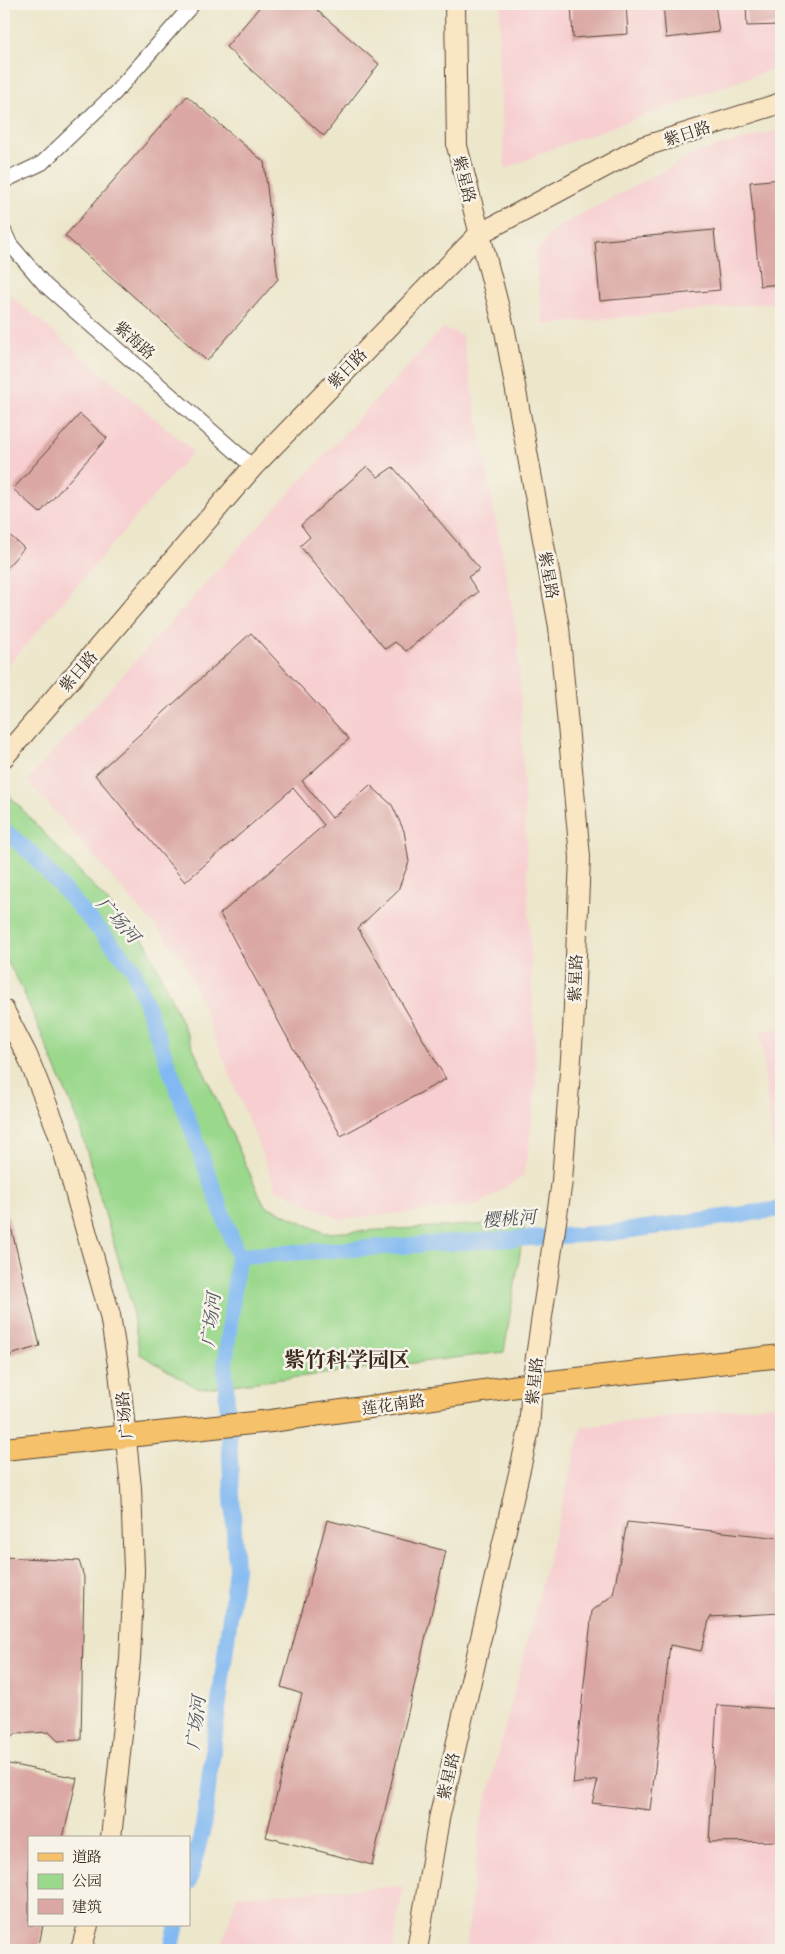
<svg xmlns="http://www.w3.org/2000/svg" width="785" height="1954" font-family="Cardo,'Noto Serif SC',serif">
	<rect width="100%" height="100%" fill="#f7f3e8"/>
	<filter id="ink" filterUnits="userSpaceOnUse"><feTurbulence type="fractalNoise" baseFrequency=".02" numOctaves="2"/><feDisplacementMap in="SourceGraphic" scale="10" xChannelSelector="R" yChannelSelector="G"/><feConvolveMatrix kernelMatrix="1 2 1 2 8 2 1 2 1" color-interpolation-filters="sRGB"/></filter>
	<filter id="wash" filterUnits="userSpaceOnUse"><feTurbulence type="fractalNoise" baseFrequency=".0096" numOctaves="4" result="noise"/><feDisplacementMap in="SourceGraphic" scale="20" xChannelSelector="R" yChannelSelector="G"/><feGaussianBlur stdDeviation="1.12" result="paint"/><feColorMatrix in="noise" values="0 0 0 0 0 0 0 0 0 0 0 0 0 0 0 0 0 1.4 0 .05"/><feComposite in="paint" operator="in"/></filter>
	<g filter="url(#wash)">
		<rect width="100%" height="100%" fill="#ece6cb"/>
		<g fill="#f7cfd1">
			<polygon points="501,4 781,4 781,66 554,148 505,169 498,53"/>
			<polygon points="781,129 781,302 543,325 535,253 556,228 698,152"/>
			<polygon points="4,290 193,451 4,670"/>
			<polygon points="443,328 462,335 518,640 536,1084 529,1146 523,1176 477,1206 339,1219 276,1189 183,958 27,780 249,536"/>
			<polygon points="781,1028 781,1149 773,1150 760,1031"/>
			<polygon points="781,1404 781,1950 466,1950 479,1829 582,1427"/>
			<polygon points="403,1886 393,1950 220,1950 237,1896"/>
		</g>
		<polygon fill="#9ad88c" stroke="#6a8155" points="7,793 146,943 264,1205 325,1233 525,1222 504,1352 199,1389 140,1354 130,1299 77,1118 20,984 4,956 4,797"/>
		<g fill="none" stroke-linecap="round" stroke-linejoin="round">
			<g stroke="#82b9f2" stroke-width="16">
				<polyline points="4,830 31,853 133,968 238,1256 225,1366 236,1569 203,1828 189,1882"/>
				<polyline points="238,1256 610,1233 781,1209"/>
				<polyline points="171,1950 177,1925"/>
			</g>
		</g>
		<g id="blocks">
			<g fill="#daa7a4">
				<polygon points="262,4 310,4 379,64 324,136 226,47"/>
				<polygon points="571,4 626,4 628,34 573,38"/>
				<polygon points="663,4 715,4 719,32 666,38"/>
				<polygon points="746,4 781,4 781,25 747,26"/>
				<polygon points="187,96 264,162 278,279 207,361 65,236"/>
				<polygon points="781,179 781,284 760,286 750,182"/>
				<polygon points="714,230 720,290 600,301 595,241"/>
				<polygon points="80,414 107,438 40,513 13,489"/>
				<polygon points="367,466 378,477 393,467 480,569 468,577 478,592 406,651 395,642 385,649 300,546 310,537 301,525"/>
				<polygon points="4,530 24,548 4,571"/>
				<polygon points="251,633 349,739 302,781 332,818 370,785 392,805 404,831 409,862 398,890 358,928 446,1079 341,1136 220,914 324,825 293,788 185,882 95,775"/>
				<polygon points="8,1215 40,1346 4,1357 4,1216"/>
				<polygon points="327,1520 446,1551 372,1865 266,1837 302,1694 281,1687"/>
				<polygon points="627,1522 781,1538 781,1613 710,1617 701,1651 670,1645 650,1810 592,1803 598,1780 573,1784 592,1611 613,1595"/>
				<polygon points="4,1557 79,1561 84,1577 81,1740 58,1741 49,1732 16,1734 4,1742"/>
				<polygon points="717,1705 781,1709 781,1841 709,1842"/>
				<polygon points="4,1763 77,1778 63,1838 29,1838 29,1925 43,1925 38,1950 4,1944"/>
			</g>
		</g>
	</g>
	<g filter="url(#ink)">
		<use href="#blocks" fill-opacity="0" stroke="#564638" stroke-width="1"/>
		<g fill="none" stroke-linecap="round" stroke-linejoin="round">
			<g stroke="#564638" stroke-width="16">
				<g id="street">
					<polyline points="4,181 42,163 115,93 193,4"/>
					<polyline points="4,231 10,244 45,285 253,467"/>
				</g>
			</g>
			<g stroke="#564638" stroke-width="22">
				<g id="secondary">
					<polyline points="4,757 253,467 479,234 642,147 781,103"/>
					<polyline points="4,1010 27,1055 58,1132 110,1315 119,1371 131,1488 134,1570 130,1659 111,1838"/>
					<polyline points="81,1950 88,1925"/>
					<polyline points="417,1950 439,1819 529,1430 532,1384 562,1181 573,1031 580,857 559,627 505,331 457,146 455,4"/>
				</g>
			</g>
			<g stroke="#564638" stroke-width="24">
				<polyline id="primary" points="4,1449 271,1421 532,1384 781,1356"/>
			</g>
			<use href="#street" stroke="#fff" stroke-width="14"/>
			<use href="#secondary" stroke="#fbe6c4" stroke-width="20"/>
			<use href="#primary" stroke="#f5c16b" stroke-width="22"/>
		</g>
	</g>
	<g text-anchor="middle" stroke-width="5" stroke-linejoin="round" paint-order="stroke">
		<g font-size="16" fill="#3b2a1e" stroke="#f7f3e8">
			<text transform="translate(687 133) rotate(-18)" y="6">紫日路</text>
			<text transform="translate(465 179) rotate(76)" y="6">紫星路</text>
			<text transform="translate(135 340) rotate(41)" y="6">紫海路</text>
			<text transform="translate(347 368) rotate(-46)" y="6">紫日路</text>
			<text transform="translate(549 575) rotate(80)" y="6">紫星路</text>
			<text transform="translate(78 671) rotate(-49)" y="6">紫日路</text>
			<text transform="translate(575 978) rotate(-88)" y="6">紫星路</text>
			<text transform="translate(534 1381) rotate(-84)" y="6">紫星路</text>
			<text transform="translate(393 1404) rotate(-8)" y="6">莲花南路</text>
			<text transform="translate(124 1415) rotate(-96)" y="6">广场路</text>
			<text transform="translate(448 1776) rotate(-77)" y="6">紫星路</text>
		</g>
		<g font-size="18" font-style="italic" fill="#50555e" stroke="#f7f3e8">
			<text transform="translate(118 920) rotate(48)" y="6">广场河</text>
			<text transform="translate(509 1219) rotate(-4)" y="6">樱桃河</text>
			<text transform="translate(211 1320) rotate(-83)" y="6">广场河</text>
			<text transform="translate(196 1723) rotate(-83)" y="6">广场河</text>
		</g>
		<g font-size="21" font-weight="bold" fill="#3b2a1e" stroke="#f7f3e8">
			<text x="347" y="1367">紫竹科学园区</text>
		</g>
	</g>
	<rect width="785" height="1954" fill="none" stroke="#f7f3e8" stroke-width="20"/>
	<rect x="28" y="1836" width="162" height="90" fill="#f7f3e8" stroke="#aca397"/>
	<rect x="38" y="1853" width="25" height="8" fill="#f5c16b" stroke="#aca397"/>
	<text x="72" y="1862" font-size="15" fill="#3b2a1e">道路</text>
	<rect x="38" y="1874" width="25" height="15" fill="#9ad88c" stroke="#aca397"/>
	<text x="72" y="1886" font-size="15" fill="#3b2a1e">公园</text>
	<rect x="38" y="1899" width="25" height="15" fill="#daa7a4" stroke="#aca397"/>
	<text x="72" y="1912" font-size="15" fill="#3b2a1e">建筑</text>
</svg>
